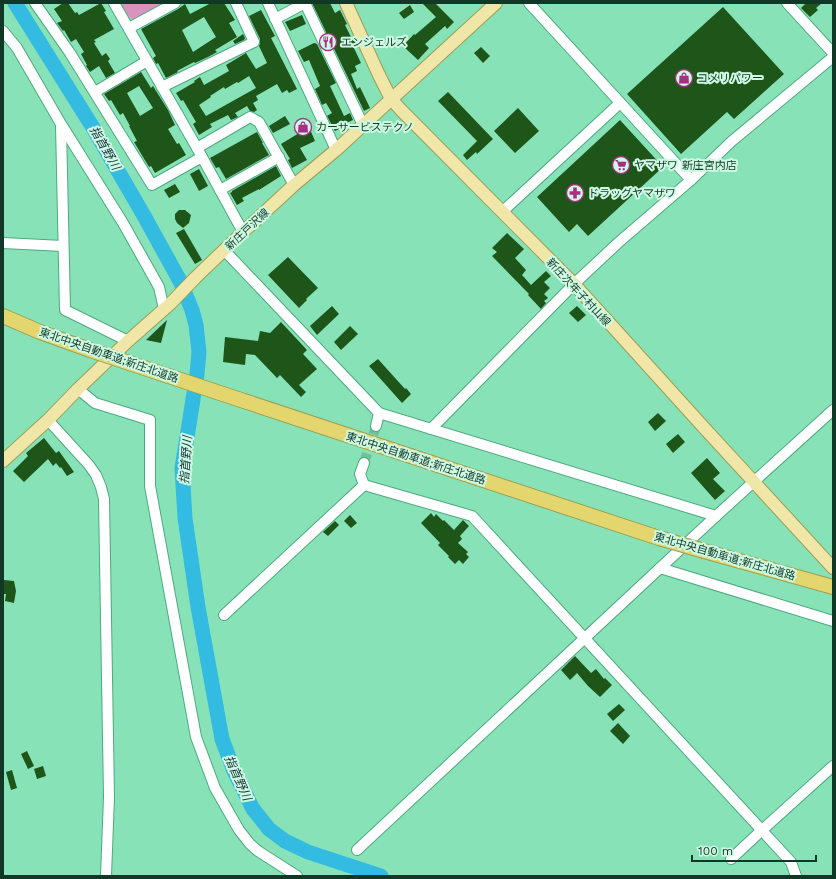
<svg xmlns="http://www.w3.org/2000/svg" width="836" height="879" font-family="'Work Sans','Noto Sans JP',sans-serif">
	<rect width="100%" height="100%" fill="#87e3b7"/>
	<polygon fill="#d993be" points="120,3 168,3 134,20 129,17"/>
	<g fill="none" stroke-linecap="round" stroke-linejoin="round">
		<polyline stroke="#34bbe2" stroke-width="15" points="15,3 92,126 143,214 180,281 192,310 196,325 199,352 197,374 188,431 182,468 185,518 198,607 222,739 234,771 253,809 269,829 285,841 308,852 381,876"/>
	</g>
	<g fill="#1e5519" fill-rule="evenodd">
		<polygon points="63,3 68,3 75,13 77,12 79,15 101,3 106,11 104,12 114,29 94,40 96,42 94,43 102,56 106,53 110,59 108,61 115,73 106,78 99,66 90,72 86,66 87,65 81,54 84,52 76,39 71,42 64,30 63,31 57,23 62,21 54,9"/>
		<path d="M 211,3 L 224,3 L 235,20 L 229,23 L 237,37 L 215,50 L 217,52 L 208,57 L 195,63 L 194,62 L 177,71 L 178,72 L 166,78 L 158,63 L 156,64 L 153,58 L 156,56 L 141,29 L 178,9 L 185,4 L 190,14 ZM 204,17 L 216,37 L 193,52 L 182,30 Z"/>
		<polygon points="312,3 330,3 335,13 340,10 347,24 345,25 352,39 354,38 357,44 353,46 361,63 355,66 357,71 351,74 357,89 360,87 370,108 364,111"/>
		<polygon points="422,3 435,3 454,22 447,29 445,26 425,44 429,48 418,60 403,46 414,34 415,35 436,17"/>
		<polygon points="806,3 822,3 816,8 818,10 810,17 801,8"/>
		<polygon points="410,5 414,12 404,19 399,13"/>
		<polygon points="723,7 784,74 734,119 727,112 681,154 627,94"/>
		<path d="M 261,10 L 275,36 L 271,38 L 297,89 L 289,93 L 287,90 L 282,93 L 277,84 L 256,96 L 258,100 L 253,103 L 257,110 L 254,112 L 250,111 L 247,106 L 235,113 L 238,117 L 231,120 L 228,115 L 210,124 L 212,127 L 199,135 L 193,124 L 196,122 L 183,100 L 181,101 L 176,93 L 195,82 L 194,81 L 200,77 L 204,85 L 229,71 L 226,65 L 246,53 L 256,69 L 267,63 L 259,46 L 260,43 L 260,39 L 249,16 ZM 249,76 L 256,88 L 206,116 L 199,105 L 211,97 L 210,96 L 224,87 L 225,89 L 237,82 L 238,83 Z"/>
		<polygon points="302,15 306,24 290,31 285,22"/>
		<polygon points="243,34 245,38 244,40 235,44 233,41"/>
		<polygon points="314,43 317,44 336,83 330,86 344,116 350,113 353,120 338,127 339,129 335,131 327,116 332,113 326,103 322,105 315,89 320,86 309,60 304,62 298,51"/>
		<polygon points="481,47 490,56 483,63 474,53"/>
		<path d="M 141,72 L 151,88 L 153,86 L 168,110 L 175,125 L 168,129 L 177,144 L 179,143 L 186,155 L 155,173 L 151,166 L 149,167 L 134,142 L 137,141 L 129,126 L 130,126 L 123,113 L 120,115 L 111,100 L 109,101 L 104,94 ZM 139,86 L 153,108 L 140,116 L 127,93 Z"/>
		<polygon points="448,92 493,139 477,154 476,152 467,160 463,155 477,141 438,101"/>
		<polygon points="518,108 539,131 515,153 494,131"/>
		<polygon points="285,116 290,124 273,133 269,126"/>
		<polygon points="620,120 663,167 588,236 577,224 569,232 537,197"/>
		<polygon points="309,127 315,141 300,148 307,160 292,168 288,160 290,159 281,144"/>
		<polygon points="257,132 263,143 262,143 269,155 226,179 219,167 216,168 210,158"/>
		<polygon points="276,166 281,176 259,190 259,189 242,198 244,201 237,205 230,193 232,192 232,191"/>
		<polygon points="199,169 208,186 199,191 190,174"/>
		<polygon points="175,184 180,192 169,198 164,190"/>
		<polygon points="179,210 185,210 191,215 189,223 183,228 177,223 175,219 175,214"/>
		<polygon points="184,229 202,260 195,264 176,233"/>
		<polygon points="507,233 524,249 515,258 526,270 522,275 531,285 546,271 551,276 544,282 550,288 544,294 548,298 544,301 546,303 541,309 528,295 529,294 492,256 497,252 492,248"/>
		<polygon points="288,257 318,288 306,299 307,300 299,308 268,275"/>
		<polygon points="332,306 339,314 317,335 310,326"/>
		<polygon points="577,306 586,315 578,322 569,313"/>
		<polygon points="167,320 161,343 146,340"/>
		<polygon points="281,322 307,350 303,354 317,369 299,385 306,392 301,397 280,375 277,378 255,355 246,354 245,365 223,362 225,337 258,341 260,331 270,333"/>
		<polygon points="350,326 358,334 341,350 334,342"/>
		<polygon points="378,359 405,389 406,388 411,394 402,403 369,366"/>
		<polygon points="658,413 666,421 655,431 648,422"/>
		<polygon points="678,434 685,442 673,453 666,444"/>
		<polygon points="44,438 56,453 59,451 74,472 67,476 61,467 60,468 56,463 53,466 48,459 24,482 13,471 28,456 26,453"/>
		<polygon points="707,458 720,473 713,479 725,491 715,500 691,473"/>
		<polygon points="431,513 434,517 436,514 443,521 444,520 454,530 463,520 469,526 460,536 462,539 458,543 468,552 466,554 469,557 463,564 459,560 455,564 448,557 449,556 438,545 440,543 421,523"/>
		<polygon points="350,515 357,523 351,528 344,521"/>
		<polygon points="335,521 339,525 328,536 323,532"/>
		<polygon points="4,580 14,581 16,591 14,603 5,601 6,594 3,594"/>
		<polygon points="575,656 591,673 596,669 604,679 605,678 612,685 600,697 588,686 577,673 570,680 561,670"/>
		<polygon points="619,704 625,710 613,721 607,714"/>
		<polygon points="618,723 630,736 623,744 610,731"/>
		<polygon points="27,751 34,766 28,769 21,754"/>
		<polygon points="43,766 46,776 37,779 34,769"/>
		<polygon points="12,770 17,788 11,790 6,772"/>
	</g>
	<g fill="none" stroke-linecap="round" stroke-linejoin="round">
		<polyline stroke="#6fc19a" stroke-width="10" stroke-dasharray="10 5" stroke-linecap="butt" points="364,463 376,426"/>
		<g stroke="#4da980" stroke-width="12">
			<g id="minor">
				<polyline points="35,3 70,53 152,185 202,157"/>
				<polyline points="114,3 197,148 243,232"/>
				<polyline points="268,3 336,150"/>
				<polyline points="305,3 363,125"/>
				<polyline points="529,3 691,180"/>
				<polyline points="787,3 833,53"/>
				<polyline points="275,19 305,3"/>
				<polyline points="129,28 175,3"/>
				<polyline points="3,31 17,48 61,124 123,223 159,287 164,309"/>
				<polyline points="162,87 254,42 236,3"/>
				<polyline points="95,92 147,61"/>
				<polyline points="61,125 65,310 128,341"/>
				<polyline points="197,148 250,117 259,122 294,185"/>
				<polyline points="220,190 279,157"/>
				<polyline points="502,212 620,103"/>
				<polyline points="3,243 63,246"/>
				<polyline points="224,250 379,413 376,426"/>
				<polyline points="78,389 95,403 150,420 150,486 196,737 215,788 239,830 250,844 258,851 297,876"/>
				<polyline points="379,413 716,516"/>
				<polyline points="48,420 89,465 96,475 101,487 104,499 109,797 106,876"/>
				<polyline points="431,429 574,284 619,242 691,180 732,141 833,57"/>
				<polyline points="364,463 360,474 364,485 472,516 791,862 796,876"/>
				<polyline points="660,568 833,621"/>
				<polyline points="224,615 364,485"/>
				<polyline points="357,850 716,516 833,410"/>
				<polyline points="731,859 761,831 833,766"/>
			</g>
		</g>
		<g stroke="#9a9f55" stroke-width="14">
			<g id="major">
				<polyline points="346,3 379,75 391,99 402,111 574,284 707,431 833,568"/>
				<polyline points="3,461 48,420 78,389 128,341 170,304 196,277 243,232 294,185 336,150 496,3"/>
			</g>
		</g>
		<g stroke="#9a9f55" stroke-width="16">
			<g id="highway">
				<polyline points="3,316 40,332 90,350"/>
				<polyline points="238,399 659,538"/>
				<polyline points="704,551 833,587"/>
			</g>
		</g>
		<use href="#minor" stroke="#fff" stroke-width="10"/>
		<use href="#major" stroke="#efe6a8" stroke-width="12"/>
		<use href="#highway" stroke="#e4d66e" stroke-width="14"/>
		<g stroke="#9a9f55" stroke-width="16" stroke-linecap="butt">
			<g id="highway-bridge">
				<polyline points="90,350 238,399"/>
				<polyline points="659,538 704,551"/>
			</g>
		</g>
		<use href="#highway-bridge" stroke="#e4d66e" stroke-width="14"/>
	</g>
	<defs>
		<g id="restaurant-ring" transform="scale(0.9)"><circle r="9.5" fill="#cef9e2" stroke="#a72e83" stroke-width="1.5"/><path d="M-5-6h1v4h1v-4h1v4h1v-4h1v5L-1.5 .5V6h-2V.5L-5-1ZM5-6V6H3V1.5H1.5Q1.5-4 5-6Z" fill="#a72e83"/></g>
		<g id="shop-ring" transform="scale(0.9)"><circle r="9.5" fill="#cef9e2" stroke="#a72e83" stroke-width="1.5"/><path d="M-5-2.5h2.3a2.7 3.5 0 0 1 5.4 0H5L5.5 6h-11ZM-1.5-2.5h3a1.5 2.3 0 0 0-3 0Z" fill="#a72e83"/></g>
		<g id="supermarket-ring" transform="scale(0.9)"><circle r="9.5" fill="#cef9e2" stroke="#a72e83" stroke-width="1.5"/><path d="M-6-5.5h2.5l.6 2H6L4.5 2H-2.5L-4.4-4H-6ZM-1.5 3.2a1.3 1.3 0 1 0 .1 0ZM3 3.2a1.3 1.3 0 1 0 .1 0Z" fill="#a72e83"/></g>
		<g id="pharmacy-ring" transform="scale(0.9)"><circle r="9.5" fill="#cef9e2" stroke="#a72e83" stroke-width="1.5"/><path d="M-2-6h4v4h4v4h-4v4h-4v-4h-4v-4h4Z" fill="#a72e83"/></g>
	</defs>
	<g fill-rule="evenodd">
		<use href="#restaurant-ring" x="328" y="42"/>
		<use href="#shop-ring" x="684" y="78"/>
		<use href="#shop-ring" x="303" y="127"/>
		<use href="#supermarket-ring" x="621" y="165"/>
		<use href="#pharmacy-ring" x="575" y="193"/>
	</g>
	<g text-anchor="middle" stroke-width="4" stroke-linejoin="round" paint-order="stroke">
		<g font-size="11" fill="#113827" stroke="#cef9e2" text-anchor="start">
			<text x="341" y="46">エンジェルズ</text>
			<text x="697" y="82">コメリパワー</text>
			<text x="316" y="131">カーサービステクノ</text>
			<text x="634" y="169">ヤマザワ 新庄宮内店</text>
			<text x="588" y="197">ドラッグヤマザワ</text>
		</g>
		<g font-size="11" fill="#113827" stroke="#cef9e2">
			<text transform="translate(247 229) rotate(-43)" y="4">新庄戸沢線</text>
			<text transform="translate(579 292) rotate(47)" y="4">新庄次年子村山線</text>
			<text transform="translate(109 355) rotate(19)" y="4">東北中央自動車道;新庄北道路</text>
			<text transform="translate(416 458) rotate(18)" y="4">東北中央自動車道;新庄北道路</text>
			<text transform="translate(725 556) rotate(16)" y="4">東北中央自動車道;新庄北道路</text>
		</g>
		<g font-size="12" font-style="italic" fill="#18333c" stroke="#cef9e2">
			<text transform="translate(105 148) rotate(60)" y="4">指首野川</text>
			<text transform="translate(186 460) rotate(-86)" y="4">指首野川</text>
			<text transform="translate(238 778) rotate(66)" y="4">指首野川</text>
		</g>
	</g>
	<rect width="836" height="879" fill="none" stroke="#113827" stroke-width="8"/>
	<path d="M692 855v6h124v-6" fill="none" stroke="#113827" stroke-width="2"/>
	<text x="698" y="855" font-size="12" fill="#113827" stroke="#cef9e2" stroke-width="3" paint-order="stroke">100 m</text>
</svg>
